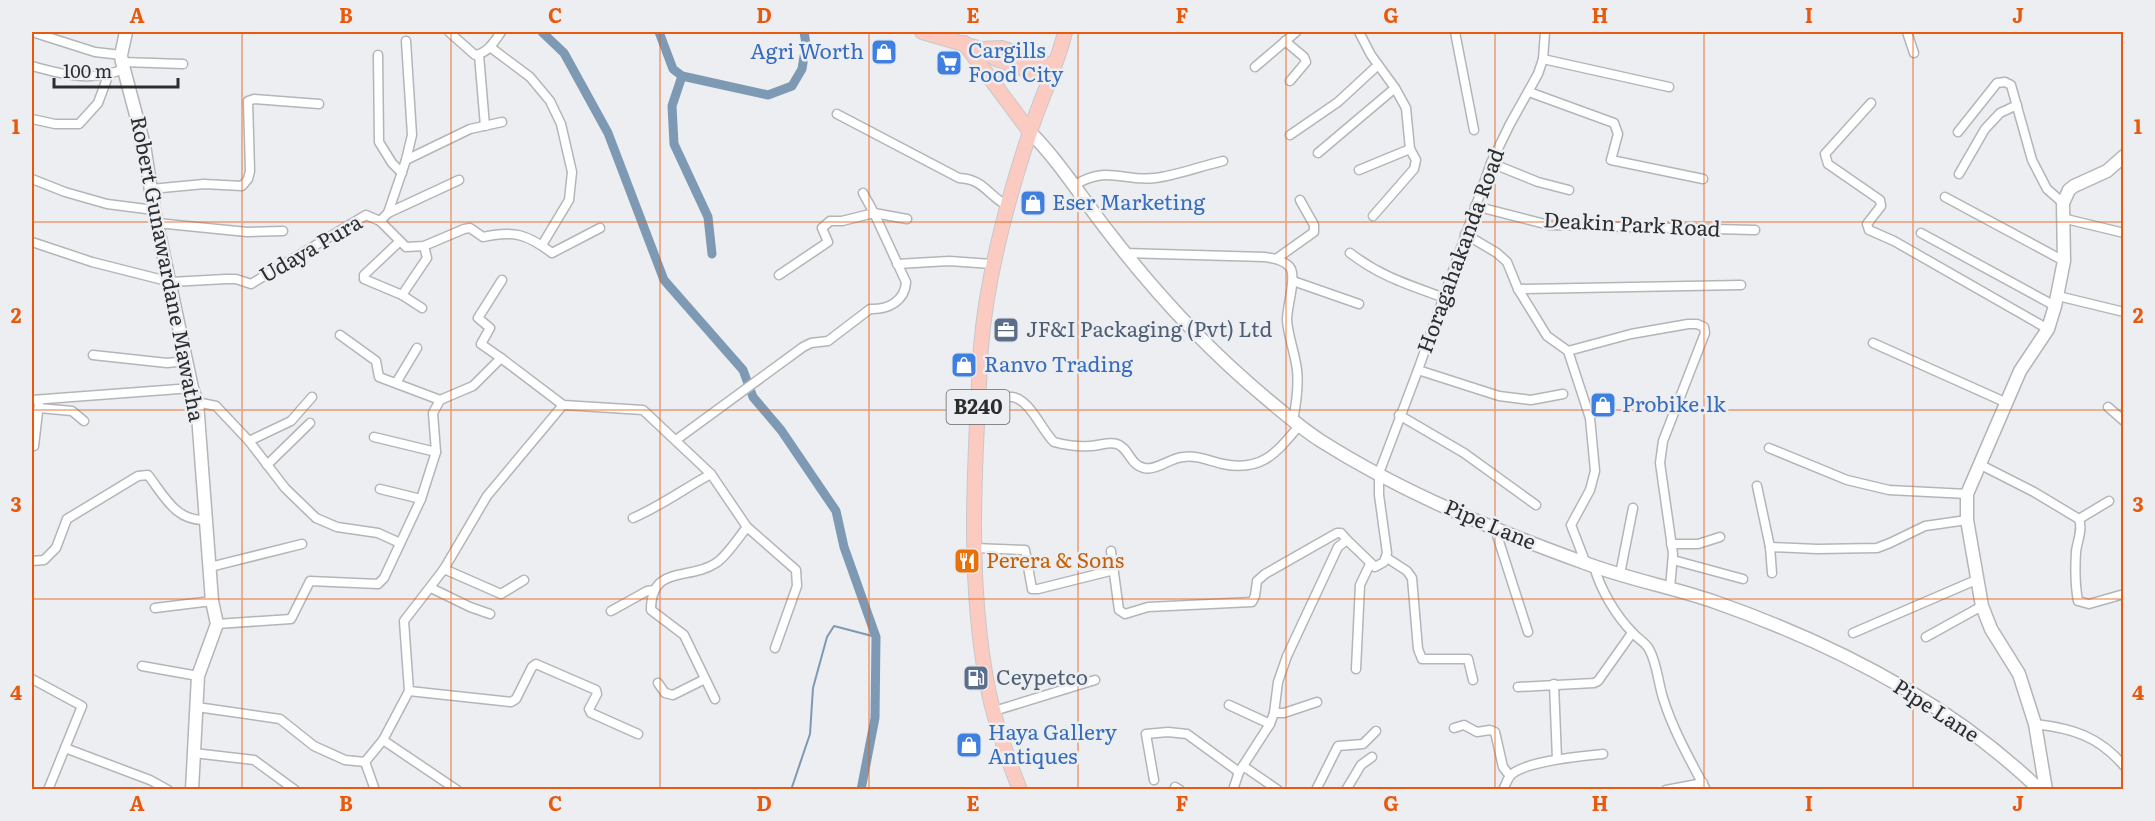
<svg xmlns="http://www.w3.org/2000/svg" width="2155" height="821" font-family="Literata,serif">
	<rect width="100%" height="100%" fill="#eceef1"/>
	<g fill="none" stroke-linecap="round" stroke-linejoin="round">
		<polyline stroke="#7e99b3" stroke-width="2" points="791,790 810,734 813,688 827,637 834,626 876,637"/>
		<g stroke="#7e99b3" stroke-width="9">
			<polyline points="542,32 564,53 608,133 664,280 743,370 753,397 781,430 836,511 844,547 876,637 875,718 861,790"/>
			<polyline points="659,32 673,69 682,76 672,106 674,144 708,217 712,254"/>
			<polyline points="682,76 768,95 792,86 802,69 806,44 804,32"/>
		</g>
		<g stroke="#b3b5b8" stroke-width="11">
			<g id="street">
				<polyline points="32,32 95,52 121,55"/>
				<path d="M 449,32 L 475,55 C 488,53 494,42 501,32"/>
				<polyline points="1359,32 1371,55 1395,88 1406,108 1410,149 1416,160 1414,169 1373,216"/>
				<polyline points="1455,32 1474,130"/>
				<polyline points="1907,32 1914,53"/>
				<path d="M 406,41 L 412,135 L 406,160 L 388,213 L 380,221 L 406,247 L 424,246 L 464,229 L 470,228 L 483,237 C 513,230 527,234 552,253 L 600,228"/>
				<polyline points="1285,41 1304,57 1306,62 1290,81"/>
				<polyline points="490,47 530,77 550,101 561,124 572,172 569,200 542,245"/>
				<polyline points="378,55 379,142 392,163 402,173"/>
				<polyline points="479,55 485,126"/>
				<polyline points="1543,59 1669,87"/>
				<polyline points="122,62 183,64"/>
				<path d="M 32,66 C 64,75 91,82 124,69"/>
				<polyline points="1255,67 1296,32"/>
				<polyline points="1529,92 1614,123 1618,134 1611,160 1703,179"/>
				<polyline points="1871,103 1825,154 1828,164 1880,200 1881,206 1867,224 1869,230 1894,241 2048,329"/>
				<path d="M 837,114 L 959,178 C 984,179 988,196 1008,206"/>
				<polyline points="32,119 55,124 79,124 98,103 108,76"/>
				<polyline points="1958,132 1997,83 2005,82 2011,85 2032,160 2047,189 2063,203"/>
				<polyline points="1290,135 1338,102 1378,65"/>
				<polyline points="1318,153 1395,88"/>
				<polyline points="406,160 470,129 502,122"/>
				<polyline points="1491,163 1538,182 1569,190"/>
				<polyline points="1359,170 1410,149"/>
				<polyline points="1959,174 1985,129 2000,113 2017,105"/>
				<polyline points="32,179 65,192 107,204 154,210"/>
				<path d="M 1073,186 C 1108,164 1122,182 1155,178 C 1178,175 1201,166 1223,161"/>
				<polyline points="151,189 204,184 242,186 248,179 250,171 248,101 254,99 319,104"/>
				<polyline points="1945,197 2064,261"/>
				<polyline points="1475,206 1549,225 1755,230"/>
				<polyline points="388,213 459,180"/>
				<polyline points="2062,218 2124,233"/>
				<polyline points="157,223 247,232 283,231"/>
				<polyline points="1921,233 2055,306"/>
				<polyline points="1465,234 1497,253 1507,262 1518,289 1547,336 1568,351 1590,418 1595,471 1590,490 1571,525 1586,564"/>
				<polyline points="32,242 92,262 171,282 226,279 236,279 251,284 366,215 380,221"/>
				<polyline points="399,242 364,275 364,279 402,295 422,308"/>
				<polyline points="1124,253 1265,257 1276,259 1314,232 1314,225 1300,200"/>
				<path d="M 1350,253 C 1380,276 1406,284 1442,297"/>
				<path d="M 1276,259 C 1281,261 1288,263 1291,269 C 1296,280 1287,306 1287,320 C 1288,336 1295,353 1297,370 C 1299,387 1296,405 1293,421"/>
				<polyline points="897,264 949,261 992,264"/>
				<polyline points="779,275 828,242 822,228 830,221 842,221 874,213 907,219"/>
				<polyline points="1293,281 1359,304"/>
				<polyline points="1518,289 1741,285"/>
				<polyline points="402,295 427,258 424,246"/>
				<polyline points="2058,296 2124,312"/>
				<polyline points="340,335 376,361 379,377 440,400"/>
				<polyline points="1873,343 2007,403"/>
				<polyline points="1568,351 1631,334 1688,324 1697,324 1704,327 1705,333 1663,441 1660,463 1673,554 1670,588"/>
				<polyline points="93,355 167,363 186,361"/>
				<polyline points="501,358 481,344 490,328 478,318 502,280"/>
				<polyline points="1418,370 1499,396 1531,400 1563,394"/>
				<polyline points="396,383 417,348"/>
				<path d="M 978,399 C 989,399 1001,396 1012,397 C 1030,399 1042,431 1054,442 C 1065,445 1078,447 1090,446 C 1099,446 1109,441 1117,444 C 1129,448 1130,465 1144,468 C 1156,471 1170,458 1183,457 C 1198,455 1209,461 1223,464 C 1262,472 1276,453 1299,426"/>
				<polyline points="32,400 192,388"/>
				<polyline points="197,402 216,406 249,441 285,488 316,518 337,527 378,533 400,543"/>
				<polyline points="2108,407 2124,421"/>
				<polyline points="39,408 72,411 84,421"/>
				<polyline points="1399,415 1464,453 1536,505"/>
				<polyline points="374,437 436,452"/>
				<path d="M 676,440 L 803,347 L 811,343 L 828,341 L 870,309 C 888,310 905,301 906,282 L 874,213 L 863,193"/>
				<polyline points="249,441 291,421 312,397"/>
				<polyline points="34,446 39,403"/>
				<polyline points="1769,448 1847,480 1889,490 1967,494"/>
				<polyline points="267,465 310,423"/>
				<path d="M 1981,465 L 2034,492 L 2079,519 C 2083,531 2077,541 2076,552 C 2075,568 2075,585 2078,601 L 2089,604 L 2124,594"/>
				<polyline points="1757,486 1770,547 1772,573"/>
				<polyline points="380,489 421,499"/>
				<path d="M 633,518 C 661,506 685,488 711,474"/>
				<polyline points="2079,519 2109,501"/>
				<polyline points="747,527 796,570 797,586 775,648"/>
				<polyline points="1495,529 1528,632"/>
				<polyline points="1671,544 1698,544 1720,537"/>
				<polyline points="1770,547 1817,549 1877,548 1890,543 1925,526 1967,520"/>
				<polyline points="974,548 1025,550 1032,589 1038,589 1114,570"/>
				<polyline points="1111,551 1119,610 1125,614 1148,607 1252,602 1255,596 1257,581 1265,574 1337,533 1341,533 1347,540"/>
				<polyline points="1387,558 1407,571 1412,578 1418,649 1422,659 1468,659 1473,680"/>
				<polyline points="1673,560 1743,579"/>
				<path d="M 32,561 L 44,560 L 56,548 L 67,519 L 138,476 L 148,475 C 165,497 176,522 207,520"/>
				<path d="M 1594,566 C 1600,589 1616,616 1633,633 C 1638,639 1645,642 1649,649 C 1657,663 1658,682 1663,698 C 1673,730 1690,760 1706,790"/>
				<polyline points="210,567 302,544"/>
				<polyline points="444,569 501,594 524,580"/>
				<polyline points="1620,574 1633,508"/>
				<polyline points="431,588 470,607 490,614"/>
				<polyline points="155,608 212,601"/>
				<polyline points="611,611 647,591 654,590"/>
				<path d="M 217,624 L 291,619 L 310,581 L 378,584 L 384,578 L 421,499 L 436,452 L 433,413 L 440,400 L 473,386 L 501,358 L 563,405 L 643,410 L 711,474 L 747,527 C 739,537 726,557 716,563 C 689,581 651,564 651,610 L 684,635 L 715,699"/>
				<polyline points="1853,633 1976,580"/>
				<polyline points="1926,637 1982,606"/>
				<polyline points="142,666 198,676"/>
				<polyline points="1356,669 1360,585 1370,564"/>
				<polyline points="32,679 82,706 48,790"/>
				<polyline points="658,683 665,693 673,695 705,679"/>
				<polyline points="1554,684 1557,759"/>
				<polyline points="1518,687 1594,683 1598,681 1632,633"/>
				<polyline points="409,691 511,702 516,699 532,667 536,664 596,690 597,694 589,709 591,713 638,734"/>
				<polyline points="1229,705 1270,724"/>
				<polyline points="197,707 280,719 314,746 345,760 365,762"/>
				<polyline points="994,711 1095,680"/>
				<polyline points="1274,713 1284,713 1317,702"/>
				<path d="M 2035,724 C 2071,728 2099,736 2124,766"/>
				<polyline points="1454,728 1464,725 1477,732 1490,730 1495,732 1503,767 1510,776"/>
				<polyline points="383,740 457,790"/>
				<polyline points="65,748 150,780 168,790"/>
				<polyline points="194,753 254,760 295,790"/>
				<polyline points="365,762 383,740 409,691 404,621 444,569 487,496 563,405"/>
				<polyline points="365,762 375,790"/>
				<polyline points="1243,766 1278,790"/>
				<polyline points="1154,780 1146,734 1168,732 1187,734 1239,772"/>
				<polyline points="1175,787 1180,790"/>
				<polyline points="1233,790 1239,772 1270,724 1274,713 1278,682 1287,656 1338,547 1347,540 1375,567 1384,562 1387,553 1379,495 1379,473 1418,370 1491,163 1510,124 1538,74 1543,59 1545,32"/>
				<polyline points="1316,790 1338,746 1363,744 1376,731"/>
				<polyline points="1346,790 1361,765 1372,757"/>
				<path d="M 1503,790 C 1505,786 1507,780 1510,776 C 1523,761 1583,756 1603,754"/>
				<polyline points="1666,790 1703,783"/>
			</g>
		</g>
		<g stroke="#b3b5b8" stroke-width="15">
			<g id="secondary">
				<polyline points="126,32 121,55 122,62 144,145 154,210 192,388 197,402 212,601 217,624 198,676 192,790"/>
				<path d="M 1030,132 C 1060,162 1083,200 1110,234 C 1157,295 1208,350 1267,399 C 1285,414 1302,429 1321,441 C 1403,493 1494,530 1585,563 C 1627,579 1672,587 1715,602 C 1832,643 1950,703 2040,790"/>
				<polyline points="2046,790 2035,724 2019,674 1991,629 1982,606 1967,520 1967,494 2020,371 2048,329 2055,306 2064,261 2063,203 2069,190 2074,186 2107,171 2124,156"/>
			</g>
		</g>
		<g stroke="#c8c8c9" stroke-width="16">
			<g id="primary">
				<polyline points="922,32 981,49 996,59 1049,78"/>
				<polyline points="964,43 1030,132"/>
				<polyline points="981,49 1002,48 1054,66"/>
				<path d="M 1020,790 C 1007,757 995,723 988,689 C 966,577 975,460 981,347 C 987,274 1007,201 1030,132 C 1041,98 1057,66 1065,32"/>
			</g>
		</g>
		<use href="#street" stroke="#fff" stroke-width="8"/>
		<use href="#secondary" stroke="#fff" stroke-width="12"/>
		<use href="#primary" stroke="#fbcbc2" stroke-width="14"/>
	</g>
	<path fill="none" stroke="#e8590c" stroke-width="1.5" stroke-opacity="0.55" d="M 242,32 L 242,790M 451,32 L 451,790M 660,32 L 660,790M 869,32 L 869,790M 1078,32 L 1078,790M 1286,32 L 1286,790M 1495,32 L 1495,790M 1704,32 L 1704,790M 1913,32 L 1913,790M 32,222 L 2124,222M 32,410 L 2124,410M 32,599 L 2124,599"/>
	<defs>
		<g id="shop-square" transform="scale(1.35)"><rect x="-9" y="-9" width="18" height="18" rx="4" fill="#3f7fe0" stroke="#eceef1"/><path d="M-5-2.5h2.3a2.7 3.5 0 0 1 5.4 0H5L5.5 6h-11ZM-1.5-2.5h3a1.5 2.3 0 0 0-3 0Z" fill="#fff"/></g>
		<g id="supermarket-square" transform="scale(1.35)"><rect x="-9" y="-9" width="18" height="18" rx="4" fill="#3f7fe0" stroke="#eceef1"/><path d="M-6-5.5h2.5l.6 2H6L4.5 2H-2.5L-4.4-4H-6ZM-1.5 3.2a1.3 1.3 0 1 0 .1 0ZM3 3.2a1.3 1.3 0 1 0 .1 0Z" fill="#fff"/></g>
		<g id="office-square" transform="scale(1.35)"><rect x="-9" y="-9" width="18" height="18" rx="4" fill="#5c6f8a" stroke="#eceef1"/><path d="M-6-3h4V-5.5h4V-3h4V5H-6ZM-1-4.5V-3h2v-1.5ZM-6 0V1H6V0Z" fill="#fff"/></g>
		<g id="restaurant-square" transform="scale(1.35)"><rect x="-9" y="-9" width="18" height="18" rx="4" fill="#e8710a" stroke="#eceef1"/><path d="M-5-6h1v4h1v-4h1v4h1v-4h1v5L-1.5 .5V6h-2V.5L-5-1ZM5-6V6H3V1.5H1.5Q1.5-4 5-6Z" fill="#fff"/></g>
		<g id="fuel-square" transform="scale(1.35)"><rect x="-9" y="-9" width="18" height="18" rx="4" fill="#5c6f8a" stroke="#eceef1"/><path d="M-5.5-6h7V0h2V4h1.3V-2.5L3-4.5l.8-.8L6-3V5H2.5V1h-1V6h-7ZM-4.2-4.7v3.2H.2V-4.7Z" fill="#fff"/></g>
	</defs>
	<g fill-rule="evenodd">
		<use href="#shop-square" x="884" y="52"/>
		<use href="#supermarket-square" x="949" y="63"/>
		<use href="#shop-square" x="1033" y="203"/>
		<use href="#office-square" x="1006" y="330"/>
		<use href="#shop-square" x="964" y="365"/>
		<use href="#shop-square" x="1603" y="405"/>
		<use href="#restaurant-square" x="967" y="561"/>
		<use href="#fuel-square" x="976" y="678"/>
		<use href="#shop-square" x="969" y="745"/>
	</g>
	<g text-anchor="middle" stroke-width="5" stroke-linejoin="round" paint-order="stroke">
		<rect fill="#eceef1" stroke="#666768" stroke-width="1.5" x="946.5" y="390" width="63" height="34" rx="4.5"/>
		<g font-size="20" font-weight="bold" fill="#2c2d2e">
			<text x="978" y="414">B240</text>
		</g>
		<g font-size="21" fill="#366cbe" stroke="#eceef1" text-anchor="start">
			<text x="968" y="58">Cargills<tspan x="968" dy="24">Food City</tspan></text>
			<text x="864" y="59" text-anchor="end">Agri Worth</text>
			<text x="1052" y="210">Eser Marketing</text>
			<text x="984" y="372">Ranvo Trading</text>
			<text x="1622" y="412">Probike.lk</text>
			<text x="988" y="740">Haya Gallery<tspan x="988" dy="24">Antiques</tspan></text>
		</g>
		<g font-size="21" fill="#2c2d2e" stroke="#eceef1">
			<text transform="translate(1632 225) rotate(3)" y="7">Deakin Park Road</text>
			<text transform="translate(311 249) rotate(-30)" y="7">Udaya Pura</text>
			<text transform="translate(1461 251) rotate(-70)" y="7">Horagahakanda Road</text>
			<text transform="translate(167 269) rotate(79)" y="7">Robert Gunawardane Mawatha</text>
			<text transform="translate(1490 525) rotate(23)" y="7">Pipe Lane</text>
			<text transform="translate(1936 711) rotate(33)" y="7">Pipe Lane</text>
		</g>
		<g font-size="21" fill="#4e5e75" stroke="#eceef1" text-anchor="start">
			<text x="1026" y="337">JF&amp;I Packaging (Pvt) Ltd</text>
			<text x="996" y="685">Ceypetco</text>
		</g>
		<g font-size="21" fill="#c56008" stroke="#eceef1" text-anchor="start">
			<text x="986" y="568">Perera &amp; Sons</text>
		</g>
	</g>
	<rect width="2155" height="821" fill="none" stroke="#eceef1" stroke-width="66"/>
	<path d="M54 78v9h124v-9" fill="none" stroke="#2c2d2e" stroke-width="3"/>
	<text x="63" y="78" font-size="18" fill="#2c2d2e" stroke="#eceef1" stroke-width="4.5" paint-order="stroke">100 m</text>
	<rect x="33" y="33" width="2089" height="755" fill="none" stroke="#e8590c" stroke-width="2"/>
	<g font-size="20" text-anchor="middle" font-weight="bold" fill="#e8590c">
		<text x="137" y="23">A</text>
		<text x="346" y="23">B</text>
		<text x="555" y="23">C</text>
		<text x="764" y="23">D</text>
		<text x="973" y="23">E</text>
		<text x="1182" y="23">F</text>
		<text x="1391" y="23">G</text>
		<text x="1600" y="23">H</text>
		<text x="1809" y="23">I</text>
		<text x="2018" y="23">J</text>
		<text x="16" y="134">1</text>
		<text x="2138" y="134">1</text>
		<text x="16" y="323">2</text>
		<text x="2138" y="323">2</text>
		<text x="16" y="512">3</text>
		<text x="2138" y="512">3</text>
		<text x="16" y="700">4</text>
		<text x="2138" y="700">4</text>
		<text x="137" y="811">A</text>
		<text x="346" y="811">B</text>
		<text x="555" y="811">C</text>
		<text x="764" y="811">D</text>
		<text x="973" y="811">E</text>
		<text x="1182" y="811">F</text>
		<text x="1391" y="811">G</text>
		<text x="1600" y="811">H</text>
		<text x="1809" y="811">I</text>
		<text x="2018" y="811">J</text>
	</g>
</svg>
